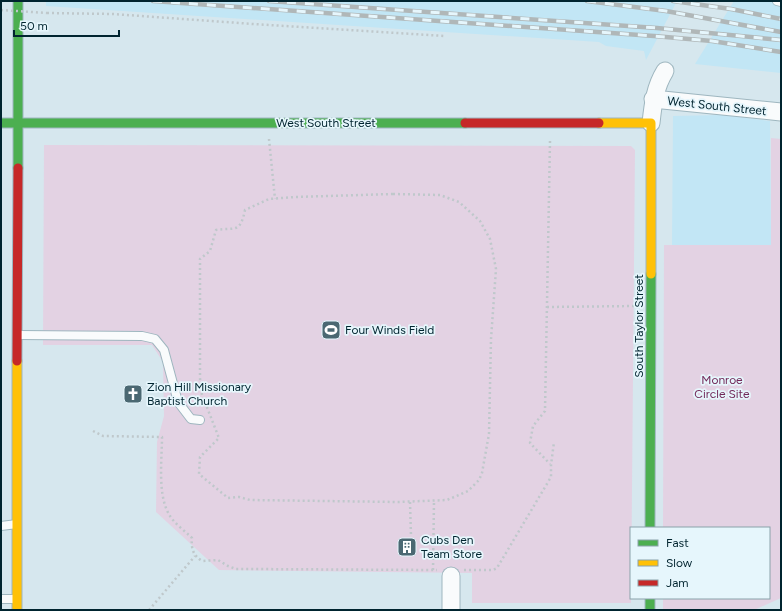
<svg xmlns="http://www.w3.org/2000/svg" width="782" height="611" font-family="Figtree,sans-serif">
	<rect width="100%" height="100%" fill="#d6e7ee"/>
	<g fill="#c2e6f5">
		<polygon points="46,1 677,1 646,60 644,51 606,46 599,42 46,6"/>
		<polygon points="734,1 781,1 781,73 695,64"/>
		<polygon points="722,115 770,121 771,245 672,245 673,116"/>
	</g>
	<g fill="#e3d2e3">
		<polygon points="771,138 781,139 781,598 754,610 663,610 663,598 769,598 769,528 663,528 664,245 771,245"/>
		<polygon points="44,145 631,146 635,150 631,603 472,603 472,573 219,570 156,512 157,442 164,416 163,362 152,345 43,345"/>
	</g>
	<g fill="none" stroke-linecap="round" stroke-linejoin="round">
		<g stroke="#9eb6bf" stroke-width="10">
			<g id="lane">
				<polyline points="777,1 781,2"/>
				<polyline points="19,335 142,336 155,339 164,350 178,402 191,419 200,420"/>
				<polyline points="1,526 17,524"/>
				<polyline points="1,599 17,599"/>
			</g>
		</g>
		<g stroke="#9eb6bf" stroke-width="19">
			<g id="street">
				<polyline points="653,99 781,112"/>
				<path d="M 651,123 C 653,104 655,87 665,71"/>
				<polyline points="451,610 451,576"/>
			</g>
		</g>
		<g stroke="#9eb6bf" stroke-width="11">
			<g id="fast">
				<polyline points="1,123 465,123"/>
				<polyline points="18,168 18,1"/>
				<polyline points="650,528 651,274"/>
				<polyline points="650,598 650,610"/>
			</g>
		</g>
		<g stroke="#9eb6bf" stroke-width="11">
			<g id="slow">
				<polyline points="599,123 651,123 651,274"/>
				<polyline points="17,610 17,361"/>
			</g>
		</g>
		<g stroke="#9eb6bf" stroke-width="11">
			<g id="jam">
				<polyline points="465,123 599,123"/>
				<polyline points="17,361 18,168"/>
			</g>
		</g>
		<g stroke="#bfc8cb" stroke-width="2.5" stroke-dasharray="2 3" stroke-linecap="butt">
			<polyline points="47,13 113,14 253,24 445,36"/>
			<polyline points="269,139 275,199"/>
			<polyline points="550,141 545,411 533,426 530,443 550,464"/>
			<path d="M 393,194 L 440,195 L 459,202 L 480,221 L 490,239 L 496,269 L 491,339 L 489,434 L 482,473 L 479,480 L 468,491 L 447,500 L 398,502 L 250,500 L 239,497 L 228,498 L 199,474 L 200,457 L 219,438 L 201,392 L 200,378 L 200,259 L 210,251 L 216,230 C 235,227 240,234 245,210 L 269,199 L 295,197 Z"/>
			<polyline points="547,307 635,306"/>
			<path d="M 93,431 L 103,436 L 162,437 C 162,460 157,496 170,516 C 175,524 185,531 192,538 C 191,549 193,555 202,561 L 218,560 L 228,566 L 236,569 L 248,569 L 437,570"/>
			<polyline points="410,502 411,536"/>
			<polyline points="433,570 434,501"/>
			<polyline points="464,570 493,570 497,568 551,477 551,465 554,442"/>
			<polyline points="149,610 195,556"/>
		</g>
		<use href="#lane" stroke="#f9fbfc" stroke-width="8"/>
		<use href="#street" stroke="#f9fbfc" stroke-width="17"/>
		<use href="#fast" stroke="#4caf50" stroke-width="9"/>
		<use href="#slow" stroke="#ffc107" stroke-width="9"/>
		<use href="#jam" stroke="#c62828" stroke-width="9"/>
		<g stroke="#b0b7b8" stroke-width="4.5">
			<g id="rail">
				<polyline points="153,1 654,36 712,41 781,52"/>
				<polyline points="269,1 657,28 781,40"/>
				<polyline points="587,1 666,11 781,32"/>
				<polyline points="673,1 731,9 781,19"/>
			</g>
		</g>
		<use href="#rail" stroke="#e6f6fc" stroke-width="3" stroke-dasharray="9" stroke-linecap="butt"/>
		<polyline stroke="#bfc8cb" stroke-width="2.5" stroke-dasharray="2 3" stroke-linecap="butt" points="1,10 47,13"/>
	</g>
	<defs>
		<g id="stadium-square" transform="scale(1)"><rect x="-9" y="-9" width="18" height="18" rx="4" fill="#4b6872" stroke="#e6f6fc"/><path d="M0-5a6.5 5 0 1 0 0 10a6.5 5 0 1 0 0-10ZM-3.5-1.8h7v3.6h-7Z" fill="#fff"/></g>
		<g id="church-square" transform="scale(1)"><rect x="-9" y="-9" width="18" height="18" rx="4" fill="#4b6872" stroke="#e6f6fc"/><path d="M-1.2-6h2.4v3.5h3.3v2.4h-3.3V6h-2.4V-.1h-3.3v-2.4h3.3Z" fill="#fff"/></g>
		<g id="building-square" transform="scale(1)"><rect x="-9" y="-9" width="18" height="18" rx="4" fill="#4b6872" stroke="#e6f6fc"/><path d="M-4-6H4V6H1V3H-1V6H-4ZM-2.5-4.3h1.7v1.8h-1.7ZM.8-4.3h1.7v1.8H.8ZM-2.5-1h1.7V.8h-1.7ZM.8-1h1.7V.8H.8Z" fill="#fff"/></g>
	</defs>
	<g fill-rule="evenodd">
		<use href="#stadium-square" x="331" y="330"/>
		<use href="#church-square" x="133" y="394"/>
		<use href="#building-square" x="407" y="547"/>
	</g>
	<g text-anchor="middle" stroke-width="3.5" stroke-linejoin="round" paint-order="stroke">
		<g font-size="12" fill="#00242f" stroke="#e6f6fc">
			<text transform="translate(717 106) rotate(6)" y="4">West South Street</text>
			<text x="326" y="127">West South Street</text>
			<text transform="translate(639 326) rotate(-90)" y="4">South Taylor Street</text>
		</g>
		<g font-size="12" fill="#00242f" stroke="#e6f6fc" text-anchor="start">
			<text x="345" y="334">Four Winds Field</text>
			<text x="147" y="391">Zion Hill Missionary<tspan x="147" dy="14">Baptist Church</tspan></text>
			<text x="421" y="544">Cubs Den<tspan x="421" dy="14">Team Store</tspan></text>
		</g>
		<g font-size="12" fill="#722859" stroke="#e6f6fc">
			<text x="722" y="384">Monroe<tspan x="722" dy="14">Circle Site</tspan></text>
		</g>
	</g>
	<rect width="782" height="611" fill="none" stroke="#00242f" stroke-width="4"/>
	<rect x="630" y="527" width="140" height="72" fill="#e6f6fc" stroke="#8aa2aa"/>
	<rect x="638" y="540" width="20" height="6" fill="#4caf50" stroke="#8aa2aa"/>
	<text x="666" y="547" font-size="12" fill="#00242f">Fast</text>
	<rect x="638" y="560" width="20" height="6" fill="#ffc107" stroke="#8aa2aa"/>
	<text x="666" y="567" font-size="12" fill="#00242f">Slow</text>
	<rect x="638" y="580" width="20" height="6" fill="#c62828" stroke="#8aa2aa"/>
	<text x="666" y="587" font-size="12" fill="#00242f">Jam</text>
	<path d="M14 30v6h105v-6" fill="none" stroke="#00242f" stroke-width="2"/>
	<text x="20" y="30" font-size="12" fill="#00242f" stroke="#e6f6fc" stroke-width="3" paint-order="stroke">50 m</text>
</svg>
